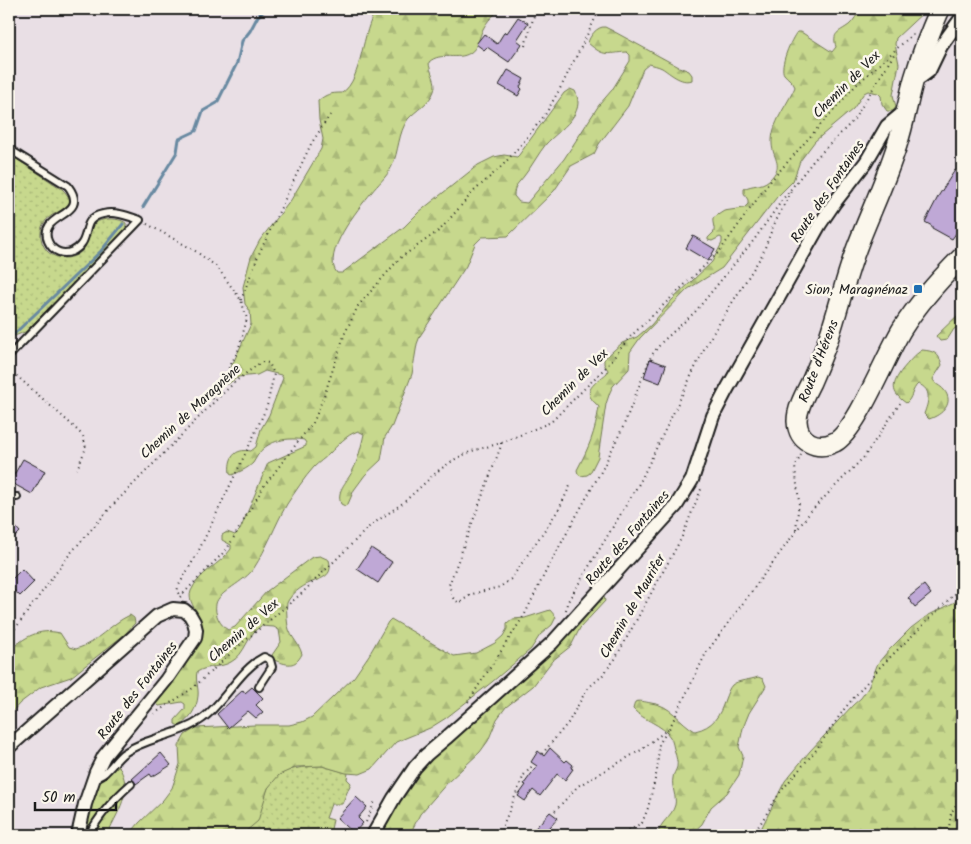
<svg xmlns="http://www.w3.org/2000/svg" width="971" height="844" font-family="Kalam,sans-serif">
	<defs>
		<pattern id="grass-dots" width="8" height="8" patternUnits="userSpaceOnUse" patternTransform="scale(1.25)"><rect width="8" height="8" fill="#c7d88d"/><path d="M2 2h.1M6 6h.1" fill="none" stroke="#aab979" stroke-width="1.8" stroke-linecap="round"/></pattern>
		<pattern id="forest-firs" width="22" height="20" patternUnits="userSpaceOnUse" patternTransform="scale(1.25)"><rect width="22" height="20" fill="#c7d88d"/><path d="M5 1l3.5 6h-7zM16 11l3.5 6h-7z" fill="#aab979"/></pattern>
	</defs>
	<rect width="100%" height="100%" fill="#e9dfe5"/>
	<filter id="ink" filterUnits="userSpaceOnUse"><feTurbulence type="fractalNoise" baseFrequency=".02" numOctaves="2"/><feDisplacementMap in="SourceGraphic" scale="10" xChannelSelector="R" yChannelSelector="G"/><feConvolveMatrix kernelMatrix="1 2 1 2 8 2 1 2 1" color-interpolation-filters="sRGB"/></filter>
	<g filter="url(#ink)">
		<g fill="url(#grass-dots)" stroke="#727a54">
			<path d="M 9,154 L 62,189 C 87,213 41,207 41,233 C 40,239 43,246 47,251 C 58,262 79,260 86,245 C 89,240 88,232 91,227 C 98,217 118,217 126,223 L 126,229 L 122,235 L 25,332 L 9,338 Z"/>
			<path d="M 322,766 L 348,773 L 347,779 L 351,783 L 342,804 L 331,804 L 326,818 L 333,820 L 331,829 L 335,835 L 318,835 L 304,831 L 301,835 L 238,835 C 246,832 249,827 254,820 C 264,807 262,801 268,788 C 278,767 302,767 322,766 Z"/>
		</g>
		<g fill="url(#forest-firs)" stroke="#727a54">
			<path d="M 377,9 L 501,9 C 494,14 487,21 483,29 C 479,37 478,48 470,53 C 458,61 441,51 429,62 C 429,72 438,81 434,91 C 430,103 416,110 408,119 C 398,133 399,151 392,166 C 387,177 378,184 371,193 C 358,209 321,254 337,273 L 342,273 L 404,227 L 419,212 L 478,165 L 494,157 L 504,155 L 517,157 L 519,155 L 564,93 L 570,89 L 575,91 C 587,114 560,129 546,144 C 538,154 532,166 524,176 C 518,184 514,185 514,196 L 519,202 L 527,203 L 564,159 L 599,105 L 612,90 L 630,61 L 630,55 L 627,52 C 607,53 605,58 588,43 C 589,37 597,26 605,27 C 608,28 610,30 613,31 L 679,67 L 689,71 L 692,75 L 692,80 C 681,84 670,73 662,68 C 658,66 653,65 649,64 L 643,69 L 628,106 L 599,144 L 594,154 L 571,166 L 554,191 L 508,236 L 482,237 L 475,244 L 466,266 L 420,336 L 417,344 L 412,374 L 392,426 L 385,437 L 381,460 L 365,475 L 354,490 L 348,504 L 345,506 L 341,504 C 336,491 346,483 352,472 C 358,461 361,447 364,434 L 358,431 C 346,435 338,445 329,454 C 324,459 319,462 314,467 C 304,478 295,492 287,504 C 275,525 267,548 254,568 C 245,582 218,592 216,604 C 214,614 220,625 228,630 L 235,627 L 267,591 L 312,557 L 320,556 L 329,560 C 334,577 321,578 310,583 C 302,586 290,595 287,603 C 286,607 287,614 287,619 C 288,637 298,640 302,654 C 295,668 287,665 274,660 L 272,655 L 281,642 L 279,630 L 274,627 L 261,626 C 247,634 246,654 231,662 C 221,668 208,665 197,672 C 195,680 199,688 198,696 C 197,709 189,720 179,726 L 175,724 L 175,720 L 185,709 L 185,704 L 182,702 L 159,706 L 156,703 C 158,694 167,690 172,682 C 182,666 193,635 196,617 C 197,608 187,601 191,591 C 199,572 220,565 231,549 L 231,545 L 222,540 L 222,535 L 227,532 L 235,535 L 240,530 L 268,463 L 306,446 L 306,443 L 304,440 C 289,437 269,440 259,453 C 257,456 255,460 253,463 C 247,469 239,472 232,475 L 230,474 C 228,458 234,448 251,451 L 256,447 L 261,429 L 269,415 L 283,378 L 281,375 L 265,371 L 257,375 L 238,377 L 228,384 L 225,384 L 228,374 L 251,324 L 250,311 L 245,304 L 243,287 L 251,257 L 260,240 L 291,200 L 321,149 L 323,139 L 319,120 L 318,101 C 326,94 331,93 342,93 C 363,79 361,31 377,9 Z"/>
			<path d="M 861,9 L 927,9 L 896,38 L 895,44 L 899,64 L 893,95 L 896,107 L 893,111 L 887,111 L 882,104 L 881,96 L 878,93 L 868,91 L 864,93 L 853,109 L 815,141 L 800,161 L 793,181 L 777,197 L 722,268 L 688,289 L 640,338 L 630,352 L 629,369 L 613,386 L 610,392 L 606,404 L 598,457 L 590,473 L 587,475 L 581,476 L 578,474 L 577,470 C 589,447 595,433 599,407 C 597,404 593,402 591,398 C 584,388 601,379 607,373 L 608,370 L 604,364 L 604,359 L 622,343 L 637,337 L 651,325 L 672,300 L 712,262 L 722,243 L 722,238 L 720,237 L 712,241 L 708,240 L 708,238 L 714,232 C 715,227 712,223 713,218 L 724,211 L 744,208 L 748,204 L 748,200 L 744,193 L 744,189 C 752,184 761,187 769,180 C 785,165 773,160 772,144 C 771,123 787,106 795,87 C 793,81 788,79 784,74 C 779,67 791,39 797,32 L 801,32 L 832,52 L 836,47 C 832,32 838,33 849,25 C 854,21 857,14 861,9 Z"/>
			<polygon points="962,302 962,326 954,329 947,340 940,341 936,336 961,312"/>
			<path d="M 922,350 C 934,351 939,353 942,365 L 933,379 C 935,385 940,385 944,390 C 955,403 942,415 929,419 L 924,414 C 928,403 933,389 918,384 C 912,389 912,399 906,403 C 890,392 892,384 902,370 C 908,363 914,355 922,350 Z"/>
			<polygon points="962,596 962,835 758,835 785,781 810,751 853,705 861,698 868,688 878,663 889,650 911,628 927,616 955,602"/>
			<polygon points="601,597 604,597 605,601 580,628 571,646 552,661 533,686 506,707 497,719 488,741 480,752 448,782 420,814 412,830 413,835 381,835 412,780 423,766"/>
			<polygon points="550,610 556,617 552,625 540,635 531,649 492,682 446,718 430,728 396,742 372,769 360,774 346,773 322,766 297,767 279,775 268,788 258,821 245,832 238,835 129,835 139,823 163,800 172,788 180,764 179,746 185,735 196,728 255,725 289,725 302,722 312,717 354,677 369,655 388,622 391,619 454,656 476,653 495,643 503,636 507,629 507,624 513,619 525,618"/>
			<path d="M 130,615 L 134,618 L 135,623 L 125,634 L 71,677 L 41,687 L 20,703 L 9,715 L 9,650 C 26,637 38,628 60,633 L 69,647 L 76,649 C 97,643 110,624 130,615 Z"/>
			<path d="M 758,677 L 763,679 L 766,686 L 749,713 L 743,728 L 739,747 L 743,756 L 739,775 L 727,793 L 711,807 L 702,824 L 690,835 L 658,835 C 659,822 672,817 675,805 C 677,797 671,787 673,778 C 673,774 676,771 677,767 C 678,762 676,757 675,752 C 673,747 673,741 670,737 C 662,724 644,721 633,709 L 635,702 C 640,700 645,702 651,703 C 671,705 679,722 695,731 C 713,727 720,716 725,699 C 727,694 729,688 732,685 C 738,680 751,680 758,677 Z"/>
			<path d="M 109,758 L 113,758 C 137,788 120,806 107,835 L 82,835 L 93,789 Z"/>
		</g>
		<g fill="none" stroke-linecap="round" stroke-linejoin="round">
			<g stroke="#6889a1" stroke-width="3">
				<polyline points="143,207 177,152 179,139 196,131 203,111 217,103 237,63 242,41 250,31 258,16 266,9"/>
				<polyline points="9,339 101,251 123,224"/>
			</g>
		</g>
		<g fill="#bfa8d6" stroke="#1c1c1c">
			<polygon points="518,17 528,23 517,40 522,44 509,62 487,47 484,50 476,44 484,34 497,44 505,31 507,33"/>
			<polygon points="508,70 524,79 520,87 522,89 518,96 499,85"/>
			<polygon points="955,170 962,175 962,225 952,239 932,228 932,226 925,222 939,195"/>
			<polygon points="693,236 715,249 708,261 686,248"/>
			<polygon points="650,359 666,365 660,383 644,377"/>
			<polygon points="23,459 45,471 32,494 10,482"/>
			<polygon points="9,520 20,532 9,543"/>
			<polygon points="371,548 392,562 378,583 357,569"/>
			<polygon points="22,569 34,582 20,596 9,586 9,582"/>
			<polygon points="924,585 931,594 915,607 908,598"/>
			<polygon points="252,687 263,698 256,705 263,712 256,718 248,711 228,728 217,714 243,690 245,693"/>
			<polygon points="550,748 565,762 567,760 573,765 571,768 573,769 565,780 557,774 540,796 533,790 525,801 518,796 526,785 524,784 537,766 531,762 538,751 544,756"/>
			<polygon points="161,753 171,765 152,777 150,774 136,784 132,779"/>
			<polygon points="356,797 367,807 358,818 363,823 354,833 337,818"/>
			<polygon points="550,812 558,818 543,835 529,835"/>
		</g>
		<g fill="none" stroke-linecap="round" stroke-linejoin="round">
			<g stroke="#1c1c1c" stroke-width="10">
				<g id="lane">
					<path d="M 9,149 L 68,186 C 92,218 37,212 48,241 C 50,246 54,250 59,252 C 67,255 77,251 82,243 C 89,233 83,218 103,214 C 116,211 128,216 140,220 L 9,356"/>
					<polyline points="9,497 17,497"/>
					<path d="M 95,777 C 106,777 115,759 124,753 C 147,737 178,736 202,719 C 224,703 240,669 264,657 L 270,660 L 272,667 L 259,687"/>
					<path d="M 89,835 C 98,817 115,798 131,784"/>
				</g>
			</g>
			<g stroke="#1c1c1c" stroke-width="16">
				<g id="street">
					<polyline points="915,76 921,77 929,71 941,46 962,17"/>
					<polyline points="9,747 157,616 173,609 184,610 190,615 194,622 196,630 195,638 166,680 104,756 96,772 85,804 78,835"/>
					<polyline points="373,835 394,798 415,767 426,755 446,738 552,643 676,506 692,480 713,416 726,391 820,224 835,202 866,162 887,126 899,116 905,115"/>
				</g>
			</g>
			<g stroke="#1c1c1c" stroke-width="22">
				<path id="secondary" d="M 940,9 C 930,32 921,55 914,79 C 908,101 904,124 897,145 C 886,180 870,213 857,247 C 846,276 839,307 829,337 C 824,352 817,368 811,382 C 805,394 797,408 797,421 C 798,442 817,451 835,442 C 857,430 886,355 902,329 C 919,302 940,279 962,257"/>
			</g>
			<g stroke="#1c1c1c" stroke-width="2" stroke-dasharray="1 4" stroke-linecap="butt">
				<polyline points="525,46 536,9"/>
				<polyline points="147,224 194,250 217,267 241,300 247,319 238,351 213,397 213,401"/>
				<polyline points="241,300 258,256 311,144 330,115"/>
				<polyline points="9,369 71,424 83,436 86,448 77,469"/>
				<polyline points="501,443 501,446 449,585 453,598 459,603 472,594 500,587 511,579 559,509 571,484"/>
				<polyline points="796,529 799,502 795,467 801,455"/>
				<polyline points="180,597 227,549 264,486 314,421 325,393 345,333 358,306 400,258 440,230 473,192 502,166 520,146 545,115 562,85 600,9"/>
				<polyline points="566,610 567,603 640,482 707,343 762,255 773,227 791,191"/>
				<polyline points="9,637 69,555 112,506 213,403 237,380 260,363 263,362 269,363 274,374 267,406 251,442 197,554 179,585 177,591 180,596"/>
				<polyline points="468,702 525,614 548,567 603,468 623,427 651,356 662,342 695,312 754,240 783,199 814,160 853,121 896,51"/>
				<polyline points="154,714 193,688 241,644 301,594 370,526 403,503 439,470 457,458 472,451 501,443 551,422 607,366 629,338 719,252 768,184 856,85 913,34"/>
				<polyline points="542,754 568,723 587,689 602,676 615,659 681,539 702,487"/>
				<polyline points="555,811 578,786 641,750 668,729"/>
				<polyline points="366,822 375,801"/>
				<polyline points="499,835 524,775 534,764"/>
				<polyline points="620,835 642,823 648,808 657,771 659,744 670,727 706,653 811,511 864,457 901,402"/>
				<polyline points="753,835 781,791 816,750 845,708 879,668 962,587"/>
				<polyline points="948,835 951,813 962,795"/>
				<polyline points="948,835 962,824"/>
			</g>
			<use href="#lane" stroke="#fbf7ec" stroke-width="6"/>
			<use href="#street" stroke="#fbf7ec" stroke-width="12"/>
			<use href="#secondary" stroke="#fbf7ec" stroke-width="19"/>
		</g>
	</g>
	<rect fill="#1f6fb2" stroke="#fbf7ec" stroke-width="2" x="913" y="284" width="10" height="10" rx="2.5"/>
	<g text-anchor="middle" stroke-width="5" stroke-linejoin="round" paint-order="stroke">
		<g font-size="14" fill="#1c1c1c" stroke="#fbf7ec">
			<text transform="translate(846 84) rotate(-45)" y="5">Chemin de Vex</text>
			<text transform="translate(827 191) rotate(-56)" y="5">Route des Fontaines</text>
			<text transform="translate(818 361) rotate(-69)" y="5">Route d'Hérens</text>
			<text transform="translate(574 382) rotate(-45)" y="5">Chemin de Vex</text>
			<text transform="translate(190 411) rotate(-43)" y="5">Chemin de Maragnène</text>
			<text transform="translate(627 537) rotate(-49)" y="5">Route des Fontaines</text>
			<text transform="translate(632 606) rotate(-60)" y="5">Chemin de Maurifer</text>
			<text transform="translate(243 630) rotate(-41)" y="5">Chemin de Vex</text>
			<text transform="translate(137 690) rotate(-52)" y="5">Route des Fontaines</text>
		</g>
		<g font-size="14" fill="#1c1c1c" stroke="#fbf7ec" text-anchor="end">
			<text x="908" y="294">Sion, Maragnénaz</text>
		</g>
	</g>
	<rect width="971" height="844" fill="none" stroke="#fbf7ec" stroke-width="30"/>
	<rect x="15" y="15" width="941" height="814" fill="none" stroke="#1c1c1c" stroke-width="2" filter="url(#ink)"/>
	<path d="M35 802v8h81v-8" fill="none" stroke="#1c1c1c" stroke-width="2.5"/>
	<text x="42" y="802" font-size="15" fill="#1c1c1c" stroke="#fbf7ec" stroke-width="4" paint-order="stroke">50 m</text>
</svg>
